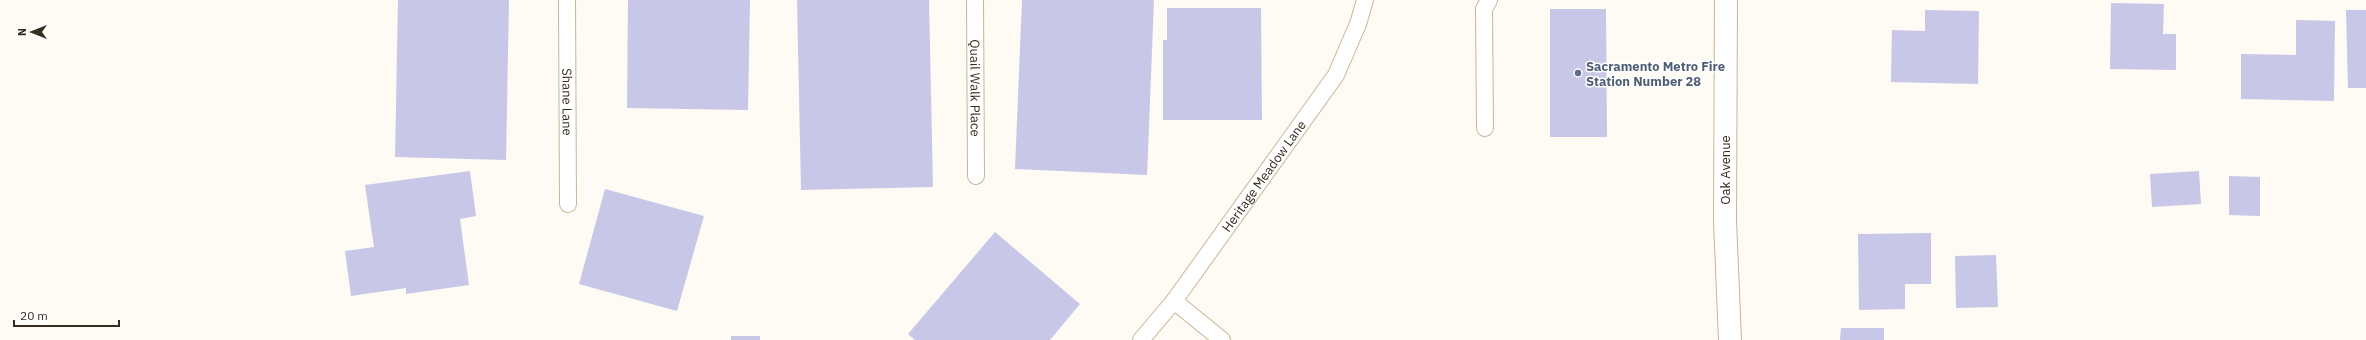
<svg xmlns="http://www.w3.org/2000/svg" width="2366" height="340" font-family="'IBM Plex Sans',sans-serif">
	<rect width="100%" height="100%" fill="#fefaf4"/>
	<g fill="#c8c7e7">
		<polygon points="398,0 509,0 506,160 395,157"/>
		<polygon points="628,0 750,0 748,110 627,108"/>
		<polygon points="797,0 929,0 933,187 801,190"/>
		<polygon points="1022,0 1154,0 1147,175 1015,169"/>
		<polygon points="2111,3 2164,4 2163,34 2176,34 2176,70 2110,69"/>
		<polygon points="1167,8 1261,8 1262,120 1163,120 1163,40 1167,40"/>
		<polygon points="1550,9 1606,9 1607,137 1550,137"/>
		<polygon points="1925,10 1979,11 1978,84 1891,82 1892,30 1925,31"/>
		<polygon points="2346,10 2366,10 2366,88 2348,88"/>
		<polygon points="2296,20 2335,21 2334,101 2241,99 2241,54 2296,55"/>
		<polygon points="470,171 476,216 460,219 469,285 406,294 406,288 351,296 345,251 374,247 365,185"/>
		<polygon points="2199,171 2201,204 2152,207 2150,174"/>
		<polygon points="2229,176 2260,177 2260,216 2229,215"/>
		<polygon points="605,189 704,216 677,311 579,284"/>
		<polygon points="995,232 1080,304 1050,340 915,340 908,334"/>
		<polygon points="1931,233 1931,284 1905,284 1905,309 1859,310 1858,234"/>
		<polygon points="1996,255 1998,307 1956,308 1955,256"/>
		<polygon points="1841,328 1884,328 1884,340 1840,340"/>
		<rect x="731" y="336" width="29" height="4"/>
	</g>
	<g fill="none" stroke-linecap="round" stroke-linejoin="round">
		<g stroke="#c7b697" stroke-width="18">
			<g id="lane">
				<path id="s1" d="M 567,0 L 568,204"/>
				<path id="s2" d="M 975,0 L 976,176"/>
				<polyline points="1485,128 1484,9 1489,0"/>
				<polyline points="1174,301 1222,340"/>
				<path id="s3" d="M 1141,340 L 1174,301 L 1336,75 L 1358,24 L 1365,0"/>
			</g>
		</g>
		<g stroke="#c7b697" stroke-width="24">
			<polyline id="secondary" points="1726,0 1725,221 1730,340"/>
		</g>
		<use href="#lane" stroke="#fff" stroke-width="16"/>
		<use href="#secondary" stroke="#fff" stroke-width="22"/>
	</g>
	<circle fill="#5c6f8a" stroke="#fff" stroke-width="1.5" cx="1578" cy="73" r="4"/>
	<g text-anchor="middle" stroke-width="3" stroke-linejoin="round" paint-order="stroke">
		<g font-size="13" font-weight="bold" fill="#4e5e75" stroke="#fff" text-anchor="start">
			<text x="1586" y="71">Sacramento Metro Fire<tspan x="1586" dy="15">Station Number 28</tspan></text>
		</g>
		<g font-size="13" fill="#332c1f" stroke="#fff">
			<text dy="5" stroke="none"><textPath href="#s2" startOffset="88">Quail Walk Place</textPath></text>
			<text dy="5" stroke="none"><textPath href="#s1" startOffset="102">Shane Lane</textPath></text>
			<text transform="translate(1725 170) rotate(-90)" y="5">Oak Avenue</text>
			<text dy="5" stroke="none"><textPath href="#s3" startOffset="205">Heritage Meadow Lane</textPath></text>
		</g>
	</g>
	<g transform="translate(32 32) rotate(270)" stroke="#ffffff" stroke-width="3" paint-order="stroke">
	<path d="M0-3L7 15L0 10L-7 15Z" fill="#332c1f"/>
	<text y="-6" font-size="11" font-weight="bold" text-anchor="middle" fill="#332c1f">N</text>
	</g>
	<path d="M14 320v6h105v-6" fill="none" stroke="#332c1f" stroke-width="2"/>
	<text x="20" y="320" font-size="12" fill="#332c1f" stroke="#ffffff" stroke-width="3" paint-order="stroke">20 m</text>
</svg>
